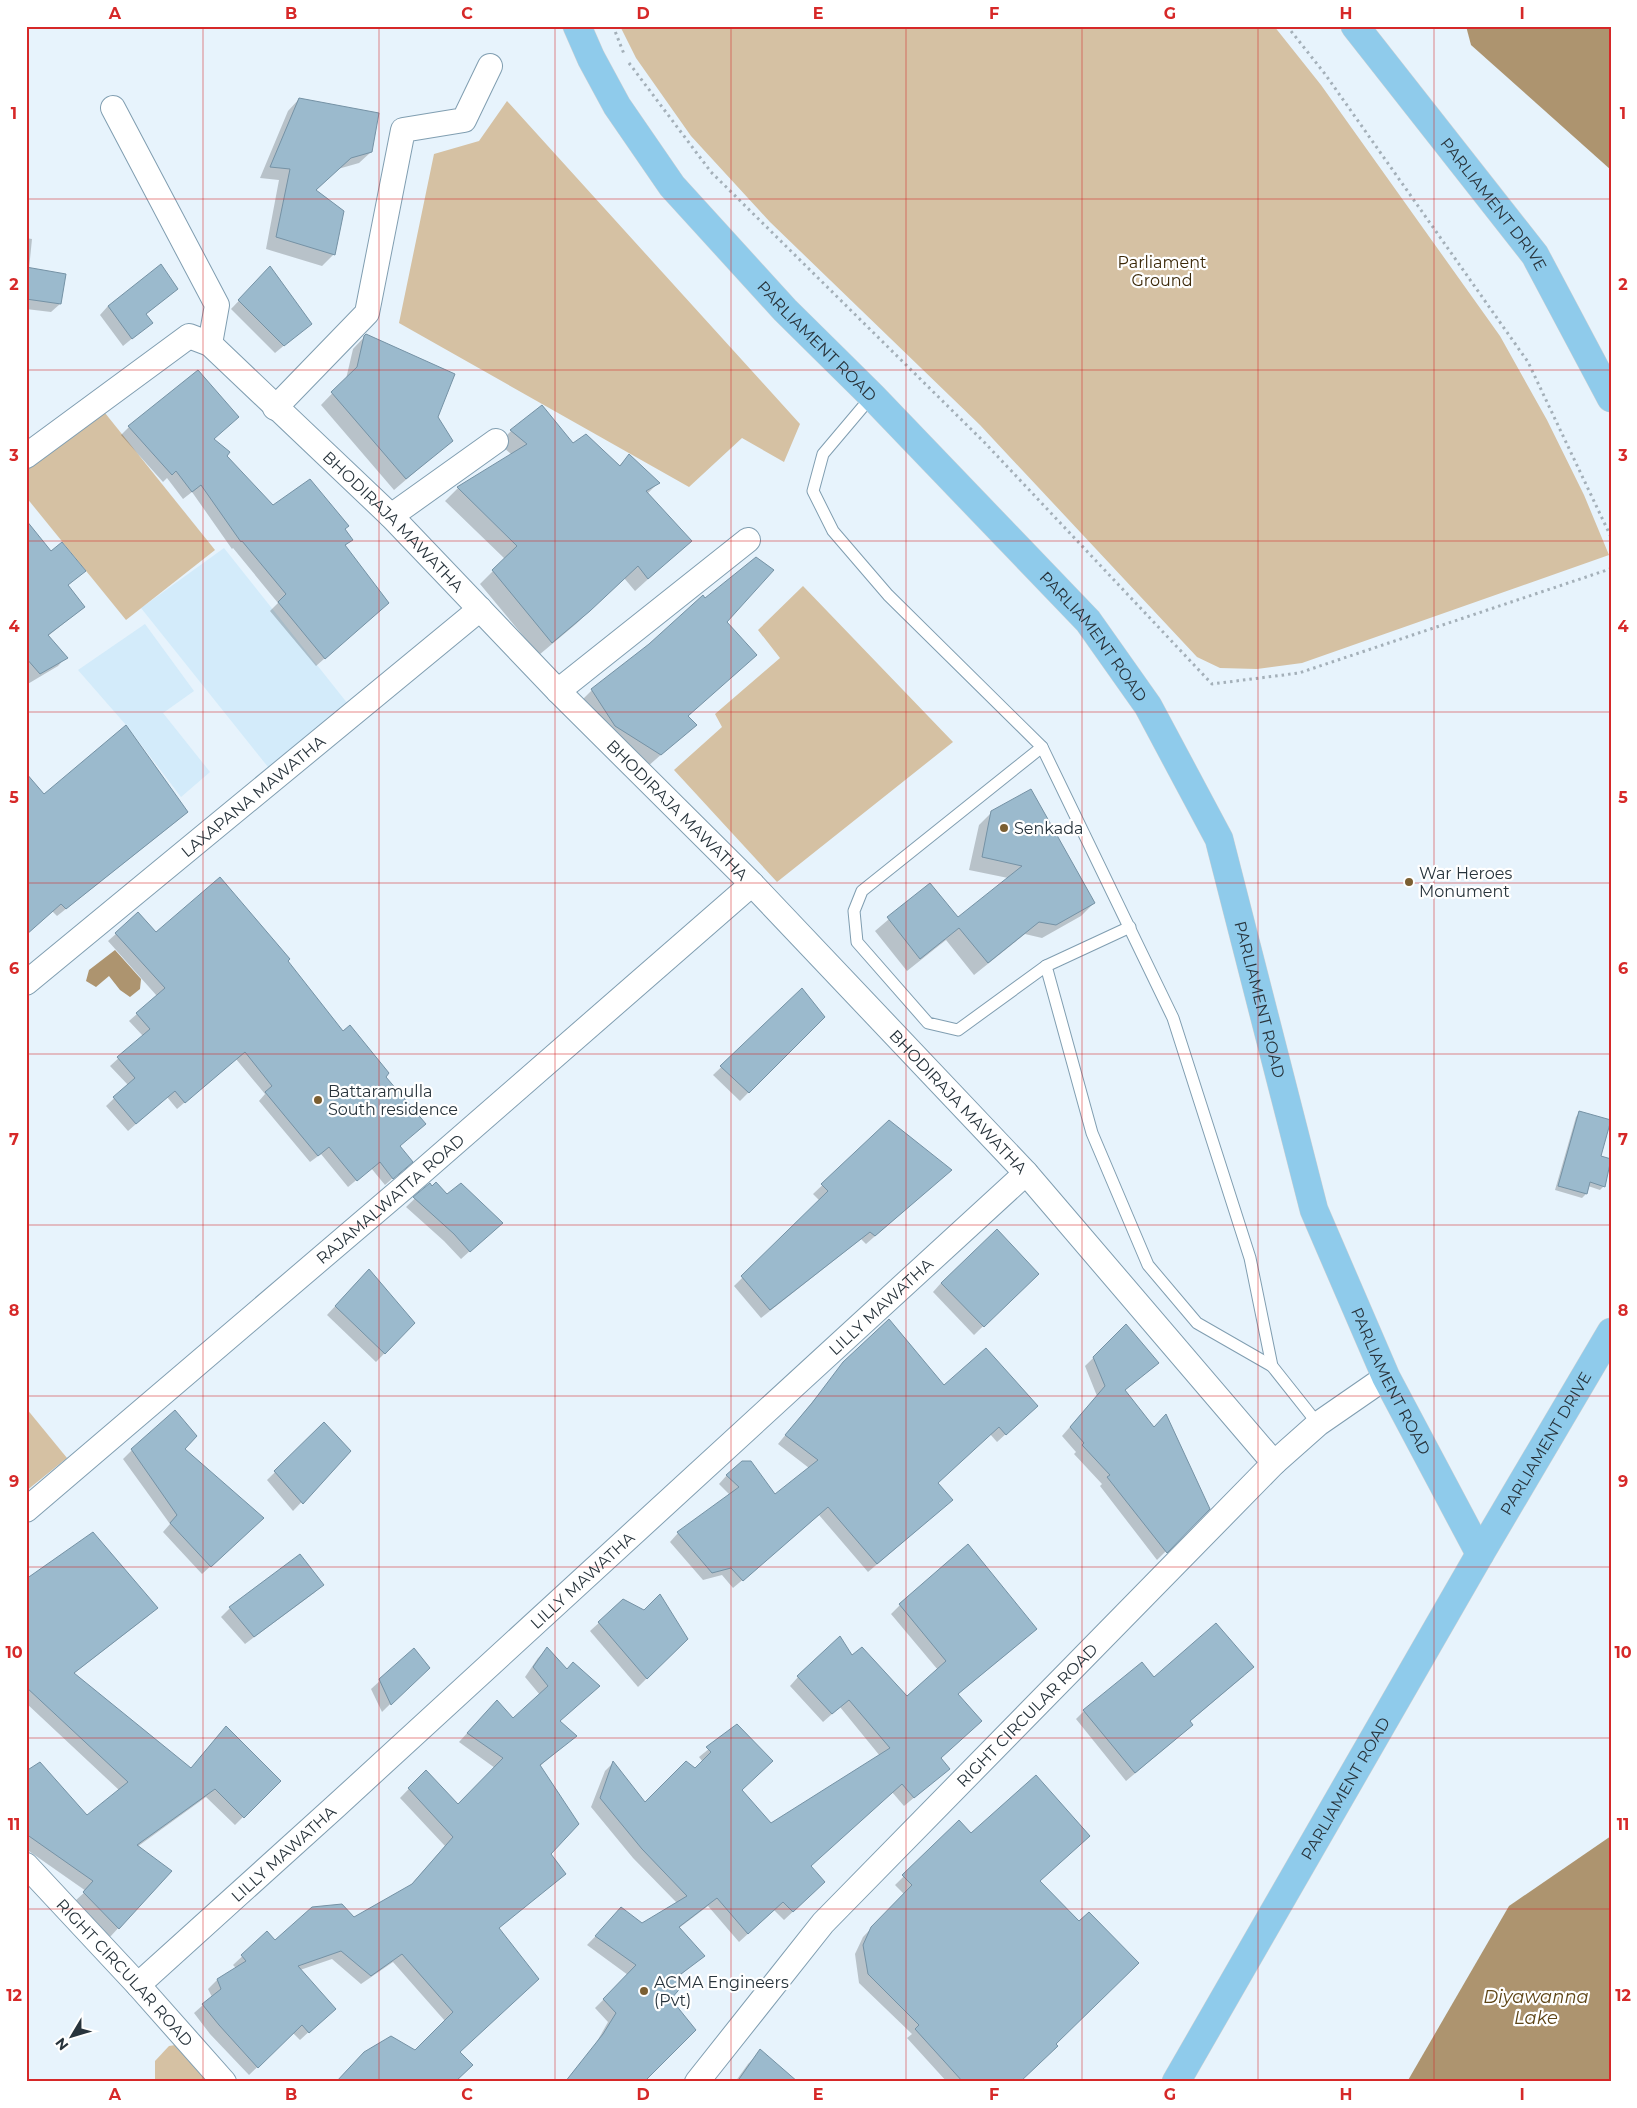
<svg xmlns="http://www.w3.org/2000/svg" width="1637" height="2108" font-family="Montserrat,sans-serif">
	<rect width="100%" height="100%" fill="#e7f3fc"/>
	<g fill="#d3ebfa">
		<polygon points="224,548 348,704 276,777 141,608"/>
		<polygon points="145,624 194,691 163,713 210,772 181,797 126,725 78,670"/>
	</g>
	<g fill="#d5c1a3">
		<polygon points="620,26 1274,26 1321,85 1500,336 1547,420 1584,495 1609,555 1302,663 1257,669 1220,668 1197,657 980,425 770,222 691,136 636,58"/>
		<polygon points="507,101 800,424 784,462 742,438 689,487 399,323 434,154 479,141"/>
		<polygon points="101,408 215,550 126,620 26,497 26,463"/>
		<polygon points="803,586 953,742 777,882 674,770 722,727 715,714 780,658 758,630"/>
		<polygon points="26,1408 67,1458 26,1491"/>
		<polygon points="188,2043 212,2078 208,2082 155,2081 155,2061 169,2046"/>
	</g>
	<g fill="#ad946f">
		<polygon points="1466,26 1611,26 1611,170 1471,45"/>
		<polygon points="115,950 141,979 140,989 130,997 120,990 109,976 96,987 86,981 89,970"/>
		<polygon points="1611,1836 1611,2082 1407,2082 1509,1906"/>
	</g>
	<g fill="#0003">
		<polygon points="299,99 371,152 359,163 338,169 315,191 334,254 322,266 266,249 279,180 260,178 288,111"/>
		<polygon points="26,238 32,239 29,269 60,304 51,312 26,309"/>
		<polygon points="270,268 310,324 275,353 231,309"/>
		<polygon points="177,289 145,315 151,323 123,346 100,315 108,306"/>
		<polygon points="366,335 436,418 452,440 394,490 321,405 346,379 353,349"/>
		<polygon points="129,427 212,439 272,507 344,530 351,540 345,546 379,611 316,666 270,611 278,603 233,548 232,549 192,492 183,499 167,478 163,482 121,435"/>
		<polygon points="511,431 573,445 619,466 629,456 658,483 647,494 690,541 635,591 624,578 576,624 539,655 480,584 505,559 445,501 458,488 512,455 499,443"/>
		<polygon points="26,522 51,553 84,571 67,586 84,607 48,636 66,657 58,666 26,685"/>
		<polygon points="725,622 687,716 695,725 647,767 580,702 592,690"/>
		<polygon points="44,796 178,820 57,916 52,911"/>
		<polygon points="992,812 1094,903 1081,916 1042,938 1025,934 974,975 946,940 907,971 875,931 930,884 958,919 1008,878 969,870 979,825"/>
		<polygon points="138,914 156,934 286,961 343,1033 384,1077 403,1169 385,1185 371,1168 348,1187 321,1154 310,1162 259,1101 265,1094 236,1059 177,1109 167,1097 128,1131 106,1106 128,1085 110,1066 143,1036 129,1021 157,996 108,941"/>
		<polygon points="802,990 823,1017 740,1101 713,1075"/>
		<polygon points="1579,1113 1600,1157 1604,1186 1600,1190 1588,1186 1586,1194 1582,1198 1555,1190 1576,1117"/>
		<polygon points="889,1122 951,1170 866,1244 861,1239 761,1318 734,1286 820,1201 813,1194"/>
		<polygon points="429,1185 447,1195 492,1231 461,1259 444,1241 406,1207"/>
		<polygon points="1037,1274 974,1335 933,1292 941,1283"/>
		<polygon points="360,1279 414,1323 376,1362 327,1315"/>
		<polygon points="1126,1326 1157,1363 1124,1391 1208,1509 1157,1560 1100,1486 1102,1484 1074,1454 1076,1452 1062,1436 1097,1396 1085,1366"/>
		<polygon points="844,1363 944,1387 1028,1414 997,1442 990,1434 937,1483 943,1508 868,1572 819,1515 733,1588 722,1575 703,1580 670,1542 678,1533 730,1495 719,1484 727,1475 775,1496 809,1468 778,1444"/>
		<polygon points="324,1424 350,1451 293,1511 267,1480"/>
		<polygon points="183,1449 254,1526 202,1574 163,1532 170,1524 123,1459 132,1450"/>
		<polygon points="300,1556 322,1585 314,1593 245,1644 221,1617 230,1608"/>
		<polygon points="26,1581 148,1616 73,1674 190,1769 279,1781 235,1825 206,1797 137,1847 170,1872 110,1937 75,1901 86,1891 26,1849 26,1773 86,1817 119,1790 26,1703"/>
		<polygon points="624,1600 687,1639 638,1687 590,1631"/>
		<polygon points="900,1605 1036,1629 957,1695 939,1759 939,1777 904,1806 892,1792 809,1867 815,1891 784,1920 774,1910 739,1942 708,1906 679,1928 703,1956 677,1978 642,2082 565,2082 595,2045 608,2022 595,2008 628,1975 587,1945 613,1918 642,1925 677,1903 633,1858 591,1807 605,1771 613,1763 645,1804 695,1770 703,1762 699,1757 737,1726 740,1790 771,1824 880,1756 840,1707 823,1722 790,1686 798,1677 852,1657 907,1697 938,1670 891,1614"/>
		<polygon points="547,1649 559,1721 575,1736 540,1766 549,1854 498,1929 538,1979 416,2051 445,2021 393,1962 361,1984 332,1959 300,1970 325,2017 300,2040 293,2033 249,2075 210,2034 194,2013 212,1997 208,1989 217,1980 236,1968 233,1965 267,1933 275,1942 354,1919 410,1886 445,1846 400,1798 426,1771 457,1805 495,1768 459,1742 488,1710 513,1719 540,1695 525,1677 538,1658"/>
		<polygon points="414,1650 428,1667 382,1712 371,1689"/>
		<polygon points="1244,1676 1189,1722 1192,1725 1183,1733 1126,1781 1076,1719 1084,1711 1154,1678"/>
		<polygon points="959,1822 971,1835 1038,1881 1018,2082 947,2082 907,2038 912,2034 859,1983 855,1954 863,1937 904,1894 895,1885"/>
		<polygon points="761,2051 796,2082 735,2082 748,2064"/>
	</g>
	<g fill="#9bbacd" stroke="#7592a5">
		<polygon points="299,98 379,113 372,152 351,158 316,190 344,211 335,255 276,237 290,169 270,167"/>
		<polygon points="161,264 178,289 146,314 153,323 132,339 108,306"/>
		<polygon points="270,266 312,324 284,346 238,300"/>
		<polygon points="26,267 66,274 61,304 26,299"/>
		<polygon points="366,334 455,374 438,417 453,441 406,479 331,392 357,367 364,336"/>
		<polygon points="198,370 239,417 214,439 230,452 227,456 273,505 310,479 349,526 345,529 353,540 345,545 389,603 325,659 278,602 286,594 242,541 241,542 201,485 192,492 176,471 172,475 128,426"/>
		<polygon points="542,405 573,443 586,434 620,466 629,454 660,483 646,491 692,541 648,579 638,566 590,611 552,643 492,570 517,546 457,487 527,444 510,430"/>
		<polygon points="26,520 51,551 62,542 86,571 68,585 85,607 48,635 68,658 40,674 26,658"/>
		<polygon points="756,557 774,570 727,622 757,655 688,716 697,725 661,755 615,726 591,689 649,644 703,595 705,598"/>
		<polygon points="126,725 188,812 66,909 61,904 26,935 26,773 44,794"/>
		<polygon points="1031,789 1095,903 1056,925 1039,922 988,963 959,928 920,959 887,917 930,883 958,917 1022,866 982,857 991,811"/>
		<polygon points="220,877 290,959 288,961 343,1031 350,1025 389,1073 386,1077 426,1124 400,1146 413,1162 393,1179 380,1162 357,1181 329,1147 318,1156 265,1092 272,1086 245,1052 185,1103 175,1091 136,1124 113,1097 135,1078 117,1057 150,1029 136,1013 165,988 115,933 138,912 156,932"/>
		<polygon points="802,988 825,1017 749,1093 720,1066"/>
		<polygon points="1579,1111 1611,1120 1601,1156 1611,1159 1605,1187 1590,1182 1587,1194 1558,1186"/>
		<polygon points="889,1120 952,1170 875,1236 870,1232 770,1310 741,1276 828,1191 821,1184"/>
		<polygon points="436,1182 447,1194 461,1183 503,1223 470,1252 454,1234 413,1197 430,1183 432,1186"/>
		<polygon points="997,1229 1039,1274 984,1327 941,1283"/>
		<polygon points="369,1269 415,1323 385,1354 335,1306"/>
		<polygon points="889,1319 944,1385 986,1348 1038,1406 1006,1435 999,1427 938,1483 953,1500 877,1564 828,1507 743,1581 731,1568 712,1573 677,1532 739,1487 726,1475 742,1461 751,1461 775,1494 818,1460 785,1435 812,1403 843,1362"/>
		<polygon points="1126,1324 1159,1363 1125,1390 1154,1427 1166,1414 1210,1509 1167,1553 1107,1477 1110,1475 1082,1445 1084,1443 1070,1427 1105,1386 1093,1357"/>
		<polygon points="175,1410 197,1436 185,1449 264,1518 211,1567 170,1523 177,1515 131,1449"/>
		<polygon points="324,1422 351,1451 303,1504 274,1471"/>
		<polygon points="93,1532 158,1608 74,1673 191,1768 226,1726 281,1781 244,1818 215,1789 137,1845 172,1871 119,1929 83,1892 93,1881 26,1834 26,1771 40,1762 87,1815 128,1782 26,1687 26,1579"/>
		<polygon points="968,1544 1037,1629 958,1694 982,1721 941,1758 950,1769 914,1798 902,1784 811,1866 825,1882 793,1912 783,1902 748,1934 717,1898 679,1927 705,1956 677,1977 684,1984 671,1999 696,2030 644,2082 565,2082 603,2034 616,2013 603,1999 636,1965 595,1936 621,1907 642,1923 687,1896 642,1849 600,1798 613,1761 645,1802 686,1761 695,1768 711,1752 706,1747 737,1724 773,1761 742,1790 771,1823 890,1748 849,1700 832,1714 797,1676 840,1636 852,1655 862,1647 907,1696 946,1661 899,1604"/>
		<polygon points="300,1554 324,1585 254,1637 229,1607"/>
		<polygon points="660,1594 688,1639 647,1679 598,1622 623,1599 644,1610"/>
		<polygon points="1216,1623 1254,1667 1190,1721 1193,1725 1135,1773 1083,1710 1142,1662 1154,1677"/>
		<polygon points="547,1647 567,1669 573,1662 600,1686 560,1721 577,1736 540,1765 579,1824 551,1854 566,1874 499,1928 539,1979 460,2052 473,2065 455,2082 336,2082 364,2052 391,2036 415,2050 453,2012 402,1954 371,1976 341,1951 298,1966 336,2009 309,2033 302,2025 258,2068 219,2025 202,2004 221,1989 217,1979 246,1961 241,1955 267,1931 275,1940 312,1907 342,1904 354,1917 412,1884 453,1837 408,1788 426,1770 458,1804 503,1758 467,1733 497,1700 513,1718 548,1686 533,1667"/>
		<polygon points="414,1648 430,1668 391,1705 379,1679"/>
		<polygon points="1036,1775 1090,1836 1040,1881 1079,1921 1089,1912 1139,1963 1056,2044 1058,2046 1020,2082 963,2082 915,2029 919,2025 868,1974 863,1945 871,1927 912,1885 902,1875 959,1820 971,1833"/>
		<polygon points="760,2049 798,2082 737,2082"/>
	</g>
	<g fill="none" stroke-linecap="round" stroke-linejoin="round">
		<g stroke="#809eb1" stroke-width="13">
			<g id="service">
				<polyline points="872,396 823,454 813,491 833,531 888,595 1042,747 1173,1018 1250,1258 1272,1366 1318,1424"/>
				<polyline points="1042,747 862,891 854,911 857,942 928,1023 958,1030 1046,966"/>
				<polyline points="1130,927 1046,966 1092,1133 1148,1265 1197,1323 1272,1366"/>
			</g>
		</g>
		<g stroke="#809eb1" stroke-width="26">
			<g id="minor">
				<polyline points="113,108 217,305 210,344"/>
				<polyline points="275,408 367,313 403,130 464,120 490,66"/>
				<path id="s1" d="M 26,456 L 189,336 L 210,344 L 391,516 L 558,691 L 752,884 L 1026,1173 L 1274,1463"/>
				<polyline points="391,516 496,441"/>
				<polyline points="558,691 748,540"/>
				<path id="s2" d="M 26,983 L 480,609"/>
				<path id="s3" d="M 26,1510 L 401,1190 L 752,884"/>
				<path id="s4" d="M 26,1865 L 138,1985 L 224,2082"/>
				<path id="s5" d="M 138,1985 L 336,1806 L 1026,1173"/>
				<path id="s6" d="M 697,2082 L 823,1923 L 1274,1463 L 1318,1424 L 1386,1377"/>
			</g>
		</g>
		<g stroke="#d0d2d4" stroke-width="29">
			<g id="primary">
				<path id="s7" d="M 577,26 L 591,58 L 617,106 L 672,186 L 785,310 L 872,396 L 1088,621 L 1148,706 L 1219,839 L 1314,1210 L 1386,1377 L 1480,1554"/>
				<path id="s8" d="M 1355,26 L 1535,255 L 1611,398"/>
				<path id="s9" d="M 1176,2082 L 1480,1554 L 1611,1332"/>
			</g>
		</g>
		<g stroke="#a4b0b9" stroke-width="3" stroke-dasharray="2.5 4" stroke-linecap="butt">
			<polyline points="613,26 624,54"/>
			<polyline points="1287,26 1325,74 1528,362 1611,537"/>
			<polyline points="629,63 711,172 985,443 1212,684 1299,673 1610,569 1611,566"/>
		</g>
		<use href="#service" stroke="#fff" stroke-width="11"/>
		<use href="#minor" stroke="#fff" stroke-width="24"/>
		<use href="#primary" stroke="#8fcbeb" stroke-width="28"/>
	</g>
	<path fill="none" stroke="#d62828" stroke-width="1" stroke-opacity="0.55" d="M 203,26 L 203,2082M 379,26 L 379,2082M 555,26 L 555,2082M 731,26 L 731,2082M 906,26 L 906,2082M 1082,26 L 1082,2082M 1258,26 L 1258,2082M 1434,26 L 1434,2082M 26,199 L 1611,199M 26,370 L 1611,370M 26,541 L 1611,541M 26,712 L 1611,712M 26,883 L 1611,883M 26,1054 L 1611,1054M 26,1225 L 1611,1225M 26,1396 L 1611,1396M 26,1567 L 1611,1567M 26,1738 L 1611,1738M 26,1909 L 1611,1909"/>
	<g fill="#7b5f32" stroke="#fff" stroke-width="2">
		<circle cx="1004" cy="828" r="5"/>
		<circle cx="1409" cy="882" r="5"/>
		<circle cx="318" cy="1100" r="5"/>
		<circle cx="644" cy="1991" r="5"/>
	</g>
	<g text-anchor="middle" stroke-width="4.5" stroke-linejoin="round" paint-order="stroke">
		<g font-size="16" fill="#28343c" stroke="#fff">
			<text dy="6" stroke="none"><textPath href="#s8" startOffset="226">PARLIAMENT DRIVE</textPath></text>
			<text dy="6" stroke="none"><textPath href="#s7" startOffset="399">PARLIAMENT ROAD</textPath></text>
			<text dy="6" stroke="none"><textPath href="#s1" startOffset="480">BHODIRAJA MAWATHA</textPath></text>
			<text dy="6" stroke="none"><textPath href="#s7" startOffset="804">PARLIAMENT ROAD</textPath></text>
			<text dy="6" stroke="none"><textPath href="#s2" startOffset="294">LAXAPANA MAWATHA</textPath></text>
			<text dy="6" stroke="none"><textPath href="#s1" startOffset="885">BHODIRAJA MAWATHA</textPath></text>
			<text dy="6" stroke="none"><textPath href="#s7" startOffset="1209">PARLIAMENT ROAD</textPath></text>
			<text dy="6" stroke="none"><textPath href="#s1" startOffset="1290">BHODIRAJA MAWATHA</textPath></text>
			<text dy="6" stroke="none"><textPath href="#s3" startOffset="479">RAJAMALWATTA ROAD</textPath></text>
			<text dy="6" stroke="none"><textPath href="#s5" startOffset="1006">LILLY MAWATHA</textPath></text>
			<text dy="6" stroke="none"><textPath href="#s7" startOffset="1614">PARLIAMENT ROAD</textPath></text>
			<text dy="6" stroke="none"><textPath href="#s9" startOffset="738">PARLIAMENT DRIVE</textPath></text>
			<text dy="6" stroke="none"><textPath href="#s5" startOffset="601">LILLY MAWATHA</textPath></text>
			<text dy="6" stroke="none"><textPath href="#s6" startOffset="494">RIGHT CIRCULAR ROAD</textPath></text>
			<text dy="6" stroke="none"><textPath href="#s9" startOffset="339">PARLIAMENT ROAD</textPath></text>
			<text dy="6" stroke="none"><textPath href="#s5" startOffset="196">LILLY MAWATHA</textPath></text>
			<text dy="6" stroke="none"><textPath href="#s4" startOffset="146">RIGHT CIRCULAR ROAD</textPath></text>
		</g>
		<g font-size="16" fill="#3b2808" stroke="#fff">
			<text x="1162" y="268">Parliament<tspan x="1162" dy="18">Ground</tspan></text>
		</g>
		<g font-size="16" fill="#28343c" stroke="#fff" text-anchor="start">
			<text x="1014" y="834">Senkada</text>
			<text x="1419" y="879">War Heroes<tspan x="1419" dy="18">Monument</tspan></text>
			<text x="328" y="1097">Battaramulla<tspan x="328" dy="18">South residence</tspan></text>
			<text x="654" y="1988">ACMA Engineers<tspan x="654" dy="18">(Pvt)</tspan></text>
		</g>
		<g font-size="18" font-style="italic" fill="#5e4415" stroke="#fff">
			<text x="1536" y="2003">Diyawanna<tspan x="1536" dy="21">Lake</tspan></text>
		</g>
	</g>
	<rect width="1637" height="2108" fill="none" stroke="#ffffff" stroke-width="55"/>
	<g transform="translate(72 2036) rotate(232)" stroke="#ffffff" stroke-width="4" paint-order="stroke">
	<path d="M0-4L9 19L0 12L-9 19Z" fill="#28343c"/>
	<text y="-8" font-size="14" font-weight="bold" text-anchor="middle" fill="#28343c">N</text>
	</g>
	<rect x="28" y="28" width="1582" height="2052" fill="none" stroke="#d62828" stroke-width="2"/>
	<g font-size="16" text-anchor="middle" font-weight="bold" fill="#d62828">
		<text x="115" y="19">A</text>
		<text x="291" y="19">B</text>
		<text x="467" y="19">C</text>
		<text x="643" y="19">D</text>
		<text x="818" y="19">E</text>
		<text x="994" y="19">F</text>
		<text x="1170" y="19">G</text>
		<text x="1346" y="19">H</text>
		<text x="1522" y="19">I</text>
		<text x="14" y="119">1</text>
		<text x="1623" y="119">1</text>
		<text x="14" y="290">2</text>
		<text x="1623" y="290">2</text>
		<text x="14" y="461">3</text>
		<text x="1623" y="461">3</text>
		<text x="14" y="632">4</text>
		<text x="1623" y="632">4</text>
		<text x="14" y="803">5</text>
		<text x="1623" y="803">5</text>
		<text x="14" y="974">6</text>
		<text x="1623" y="974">6</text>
		<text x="14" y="1145">7</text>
		<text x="1623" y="1145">7</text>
		<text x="14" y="1316">8</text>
		<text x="1623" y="1316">8</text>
		<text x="14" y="1487">9</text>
		<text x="1623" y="1487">9</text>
		<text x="14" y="1658">10</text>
		<text x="1623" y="1658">10</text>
		<text x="14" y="1830">11</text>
		<text x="1623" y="1830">11</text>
		<text x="14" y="2001">12</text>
		<text x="1623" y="2001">12</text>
		<text x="115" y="2100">A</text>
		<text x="291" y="2100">B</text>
		<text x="467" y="2100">C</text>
		<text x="643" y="2100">D</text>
		<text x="818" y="2100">E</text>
		<text x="994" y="2100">F</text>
		<text x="1170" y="2100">G</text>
		<text x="1346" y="2100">H</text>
		<text x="1522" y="2100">I</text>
	</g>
</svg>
